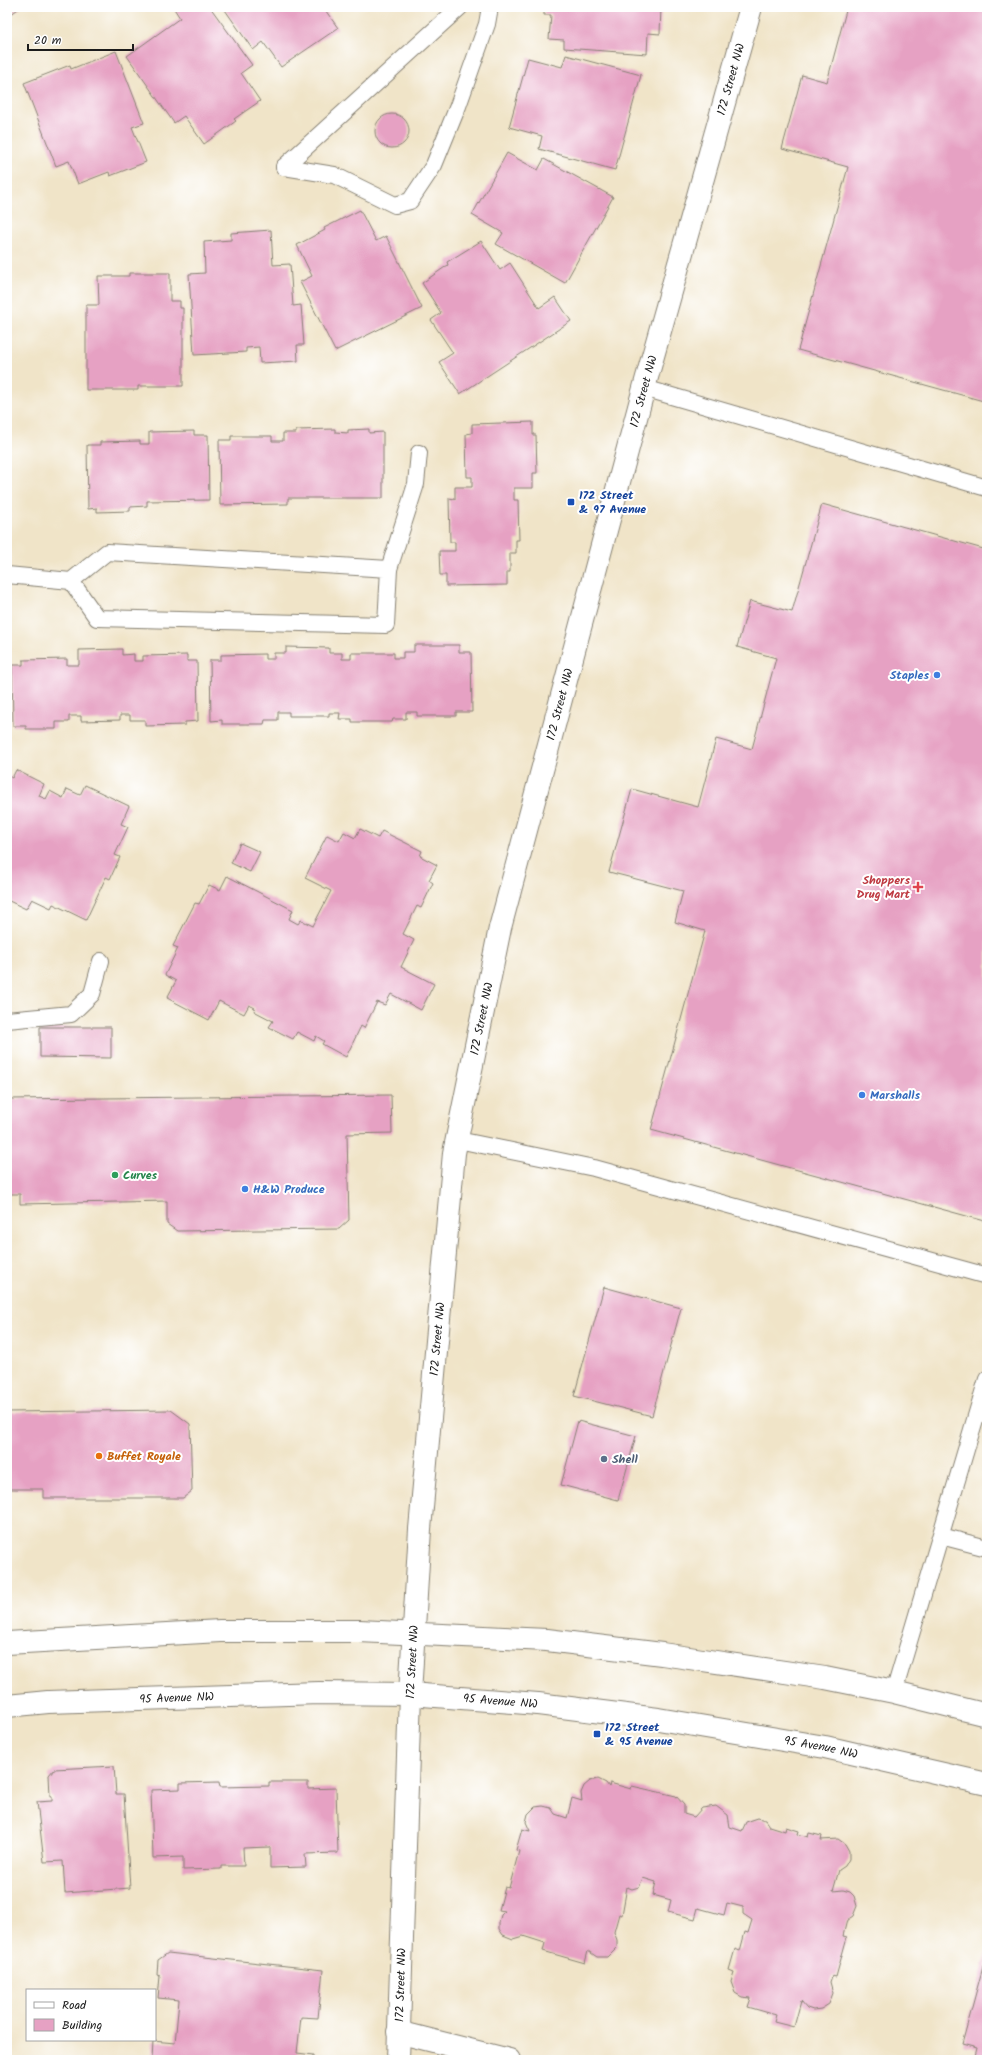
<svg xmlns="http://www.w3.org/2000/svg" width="994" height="2067" font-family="Kalam,sans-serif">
	<rect width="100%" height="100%" fill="#fff"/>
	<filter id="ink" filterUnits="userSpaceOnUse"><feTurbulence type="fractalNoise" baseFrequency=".025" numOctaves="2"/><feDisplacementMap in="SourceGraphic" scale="8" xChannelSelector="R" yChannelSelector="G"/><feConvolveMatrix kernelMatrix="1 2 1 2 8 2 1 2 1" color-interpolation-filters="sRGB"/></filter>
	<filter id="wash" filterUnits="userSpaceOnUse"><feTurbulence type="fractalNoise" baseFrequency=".012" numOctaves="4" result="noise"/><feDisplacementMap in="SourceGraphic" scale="16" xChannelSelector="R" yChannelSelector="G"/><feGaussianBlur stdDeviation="0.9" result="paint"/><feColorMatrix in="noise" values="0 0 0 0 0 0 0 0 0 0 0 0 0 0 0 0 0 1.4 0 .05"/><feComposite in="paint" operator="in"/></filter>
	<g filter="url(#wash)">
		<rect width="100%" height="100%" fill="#f0e4c8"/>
		<g id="blocks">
			<g fill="#e6a1c3">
				<polygon points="7,7 21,7 7,17"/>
				<polygon points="173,7 210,7 252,65 241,73 260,101 234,119 236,121 204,144 184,116 174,123 127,56 180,18"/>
				<polygon points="223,7 323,7 338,28 281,67 263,42 253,50"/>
				<polygon points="544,7 661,7 660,34 648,33 647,54 564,48 564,40 549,39 551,15 544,15"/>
				<polygon points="847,7 987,7 987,402 798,350 848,167 782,149 802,75 827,82"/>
				<polygon points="116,51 144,123 132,127 146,162 110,176 109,172 78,184 69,161 56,166 24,83 70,65 71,69"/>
				<polygon points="566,55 641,75 615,170 539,149 542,136 509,127 528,58 562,67"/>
				<circle cx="392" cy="131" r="17"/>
				<polygon points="507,153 538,170 544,159 613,197 565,283 496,244 503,233 472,215"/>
				<polygon points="360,210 376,241 386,236 422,308 335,351 300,282 312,276 297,245 325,230 324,228"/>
				<polygon points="271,230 273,265 290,264 293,306 301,305 304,345 297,345 298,361 260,363 259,347 246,348 246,352 194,355 189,274 205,273 204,242 231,240 231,233"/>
				<polygon points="481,241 500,270 510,263 539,308 555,297 571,321 460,394 439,362 453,353 431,320 441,313 422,283 448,265 447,262"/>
				<polygon points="129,273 170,273 170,301 180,301 180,308 183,308 183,386 138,386 138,390 86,390 86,305 99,305 98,276 129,276"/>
				<polygon points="533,422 533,435 536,435 537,473 533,473 533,488 514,488 514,500 518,500 519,540 516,540 516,553 510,553 510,572 507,572 507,585 446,586 446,575 440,575 439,551 455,551 455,542 450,542 449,498 455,499 455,487 472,487 472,477 467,477 466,434 472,433 472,424"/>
				<polygon points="335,429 335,432 348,433 348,430 369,429 369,433 383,432 383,498 288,498 288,504 220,505 219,440 231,440 231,436 272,436 272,441 283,441 283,433 296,433 296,430"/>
				<polygon points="194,431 194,435 208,435 209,500 147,501 147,506 130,507 130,511 97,512 97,508 88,509 87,445 100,445 100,442 140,441 140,444 149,444 149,432"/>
				<polygon points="822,504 987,550 987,1215 985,1221 651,1130 705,931 675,922 683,891 609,872 632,789 698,807 716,739 752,749 776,658 737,647 750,601 792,612"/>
				<polygon points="414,645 459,645 459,652 471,652 472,712 456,712 456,716 417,716 417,712 406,712 406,719 393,719 392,722 352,722 352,719 339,719 340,713 329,713 329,716 289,716 289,712 278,712 278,720 265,720 264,724 222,724 222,720 211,721 210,660 221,660 221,655 265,654 265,659 274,659 274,653 286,653 286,647 329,648 329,653 342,653 342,659 351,659 351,653 394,653 394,658 403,658 403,652 414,652"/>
				<polygon points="122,649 122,655 134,654 134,661 143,661 143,656 187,655 187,661 197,661 198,721 185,722 185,725 145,726 145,720 130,720 130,715 120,715 120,720 81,721 81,716 69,716 69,722 56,722 56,729 26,729 26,726 13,726 12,665 23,665 23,660 67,659 67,665 79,665 79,650"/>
				<polygon points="16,770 44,784 39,796 46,799 50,791 63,798 67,789 80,795 85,785 129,806 121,824 128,827 115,855 120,857 110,879 106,877 86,920 53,904 51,908 32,899 26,909 7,900 7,885 9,881 7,880 7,775 12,778"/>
				<polygon points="360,829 378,838 382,831 422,851 420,856 437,865 429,880 433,883 421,908 417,906 403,934 414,940 401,967 434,984 421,1010 391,994 385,1005 377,1002 364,1028 361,1026 346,1057 322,1044 324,1041 316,1036 314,1041 297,1032 293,1039 269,1027 273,1021 254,1011 255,1008 249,1005 244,1014 219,1001 209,1020 167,998 176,981 165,975 178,948 173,946 195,903 199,904 209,885 220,890 227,876 293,910 289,919 298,924 301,920 313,926 331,891 305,878 327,835 339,841 344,832 355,838"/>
				<polygon points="240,843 260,852 250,872 231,863"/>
				<polygon points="40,1027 111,1027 111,1058 40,1057"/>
				<polygon points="391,1095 392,1133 347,1134 349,1220 339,1229 177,1231 167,1224 167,1201 20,1204 20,1194 7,1194 7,1099"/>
				<polygon points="604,1287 681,1308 652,1416 574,1396"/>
				<polygon points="171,1410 190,1424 192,1491 183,1498 43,1498 43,1489 7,1489 7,1412"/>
				<polygon points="578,1421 636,1436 618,1500 561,1485"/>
				<polygon points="114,1766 116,1794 124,1794 130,1888 65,1893 63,1861 44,1862 37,1802 52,1801 52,1796 50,1796 49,1775 54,1769"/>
				<polygon points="598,1779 606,1783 609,1787 610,1783 631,1789 632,1786 676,1796 684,1805 684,1814 694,1817 702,1808 716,1806 728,1815 730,1827 742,1831 746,1822 758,1818 765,1820 769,1826 785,1831 786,1827 799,1831 798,1834 808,1837 809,1833 822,1836 821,1840 838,1839 845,1844 849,1851 849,1859 845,1866 839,1870 833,1891 843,1890 850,1892 854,1896 857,1906 853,1916 847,1920 843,1936 847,1937 836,1977 832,1976 830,1982 833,1993 829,2004 821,2009 813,2010 807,2008 801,2001 794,2027 774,2022 776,2015 748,2007 751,1998 742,1997 735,1993 731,1982 734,1972 729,1970 735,1949 740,1951 745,1932 748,1933 752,1920 743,1914 743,1907 727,1903 724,1915 698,1908 695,1919 668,1912 671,1900 653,1895 656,1882 643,1878 639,1887 632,1889 627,1887 622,1915 619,1914 614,1932 617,1940 617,1947 607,1957 597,1957 588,1951 585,1963 543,1951 545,1943 523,1936 513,1939 503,1935 499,1929 499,1923 501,1915 505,1911 499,1910 505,1887 509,1888 519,1851 516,1850 522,1829 530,1831 526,1822 528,1814 535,1807 543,1806 551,1808 555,1814 567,1818 572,1798 582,1801 581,1793 584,1786 590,1781"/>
				<polygon points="219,1782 220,1787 269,1786 269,1782 308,1782 308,1789 336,1788 338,1853 305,1854 306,1867 270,1868 270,1847 243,1848 244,1866 221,1866 221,1869 183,1870 183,1857 153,1858 151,1790 180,1789 180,1783"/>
				<polygon points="987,1952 987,2060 974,2060 977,2048 962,2044"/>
				<polygon points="168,1953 323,1970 318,2018 301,2017 297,2053 313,2055 313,2060 152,2060 153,2041 175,2043 179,2000 158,1998 160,1976 157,1975 158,1960"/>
			</g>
		</g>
	</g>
	<g filter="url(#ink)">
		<use href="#blocks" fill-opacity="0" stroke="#868072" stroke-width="1"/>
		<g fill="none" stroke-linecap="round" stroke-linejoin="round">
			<g stroke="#868072" stroke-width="18">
				<g id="service">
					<polyline points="284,167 334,175 395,205 410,201 434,165 458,106 487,24 490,7"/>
					<polyline points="284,167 460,7"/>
					<polyline points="644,388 987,488"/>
					<polyline points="389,569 416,484 419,453"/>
					<polyline points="7,575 71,581 107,552 389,569 386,625 97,618 71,581"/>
					<polyline points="7,1020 71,1014 92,994 101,961"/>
					<polyline points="458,1140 594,1168 987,1276"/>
					<polyline points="941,1536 987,1548"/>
					<polyline points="894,1692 987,1379"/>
				</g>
			</g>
			<g stroke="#868072" stroke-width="24">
				<g id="minor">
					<polyline points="398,2032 509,2060"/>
					<path id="s1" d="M 398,2060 L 410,1694"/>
				</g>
			</g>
			<g stroke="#868072" stroke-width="24">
				<g id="tertiary">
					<path id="s2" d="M 410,1694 L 420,1529 L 454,1153 L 500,928 L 644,388 L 751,7"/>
				</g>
			</g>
			<g stroke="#868072" stroke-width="24">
				<g id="secondary">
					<polyline points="7,1643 220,1631 359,1631 547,1640 662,1654 825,1678 894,1692 987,1715"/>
					<path id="s3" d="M 7,1706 L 48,1702 L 319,1693 L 410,1694 L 538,1704 L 658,1719 L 825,1747 L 987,1784"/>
				</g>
			</g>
			<use href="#service" stroke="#fff" stroke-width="16"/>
			<use href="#minor" stroke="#fff" stroke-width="22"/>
			<use href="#tertiary" stroke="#fff" stroke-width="22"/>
			<use href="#secondary" stroke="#fff" stroke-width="22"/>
		</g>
	</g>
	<g fill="#1a4fb4" stroke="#fff" stroke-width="1.5">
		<rect x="567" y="498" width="8" height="8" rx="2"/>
		<rect x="593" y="1730" width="8" height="8" rx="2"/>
	</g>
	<g fill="#3f7fe0" stroke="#fff" stroke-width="1.5">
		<circle cx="937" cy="675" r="4"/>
		<circle cx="862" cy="1095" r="4"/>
		<circle cx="245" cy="1189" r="4"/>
	</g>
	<path fill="#e0444e" stroke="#fff" stroke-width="1.5" d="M916 881h4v4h4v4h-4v4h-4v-4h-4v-4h4z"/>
	<circle fill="#2e9e5b" stroke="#fff" stroke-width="1.5" cx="115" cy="1175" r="4"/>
	<circle fill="#e8710a" stroke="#fff" stroke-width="1.5" cx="99" cy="1456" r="4"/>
	<circle fill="#5c6f8a" stroke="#fff" stroke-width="1.5" cx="604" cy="1459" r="4"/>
	<g text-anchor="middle" stroke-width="4" stroke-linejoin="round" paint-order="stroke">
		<g font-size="12" fill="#1c1c1c" stroke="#fff">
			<text dy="4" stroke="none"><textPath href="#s2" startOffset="1652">172 Street NW</textPath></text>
			<text dy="4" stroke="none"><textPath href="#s2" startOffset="1328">172 Street NW</textPath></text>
			<text dy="4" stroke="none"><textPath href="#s2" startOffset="1004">172 Street NW</textPath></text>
			<text dy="4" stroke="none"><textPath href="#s2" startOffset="680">172 Street NW</textPath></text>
			<text dy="4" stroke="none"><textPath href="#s2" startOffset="356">172 Street NW</textPath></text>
			<text transform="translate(412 1662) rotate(-87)" y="4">172 Street NW</text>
			<text dy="4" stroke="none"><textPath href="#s3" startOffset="170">95 Avenue NW</textPath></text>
			<text dy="4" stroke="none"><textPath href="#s3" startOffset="494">95 Avenue NW</textPath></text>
			<text dy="4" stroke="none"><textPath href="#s3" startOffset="818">95 Avenue NW</textPath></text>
			<text dy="4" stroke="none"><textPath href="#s1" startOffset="75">172 Street NW</textPath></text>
		</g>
		<g font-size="12" font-weight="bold" fill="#164399" stroke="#fff" text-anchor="start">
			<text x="579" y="499">172 Street<tspan x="579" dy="14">&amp; 97 Avenue</tspan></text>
			<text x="605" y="1731">172 Street<tspan x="605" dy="14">&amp; 95 Avenue</tspan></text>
		</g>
		<g font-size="12" font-weight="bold" fill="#366cbe" stroke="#fff" text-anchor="start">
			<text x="929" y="679" text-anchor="end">Staples</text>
			<text x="870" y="1099">Marshalls</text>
			<text x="253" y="1193">H&amp;W Produce</text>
		</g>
		<g font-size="12" font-weight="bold" fill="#be3a42" stroke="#fff" text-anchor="end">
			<text x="910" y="884">Shoppers<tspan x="910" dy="14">Drug Mart</tspan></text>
		</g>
		<g font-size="12" font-weight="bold" fill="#27864d" stroke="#fff" text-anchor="start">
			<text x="123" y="1179">Curves</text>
		</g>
		<g font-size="12" font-weight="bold" fill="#c56008" stroke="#fff" text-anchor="start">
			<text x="107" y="1460">Buffet Royale</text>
		</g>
		<g font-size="12" font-weight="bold" fill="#4e5e75" stroke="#fff" text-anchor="start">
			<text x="612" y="1463">Shell</text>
		</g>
	</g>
	<rect width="994" height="2067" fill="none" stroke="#fff" stroke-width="24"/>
	<rect x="26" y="1989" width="130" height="52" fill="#ffffff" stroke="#a4a4a4"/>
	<rect x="34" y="2002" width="20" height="6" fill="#ffffff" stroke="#a4a4a4"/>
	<text x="62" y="2009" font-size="12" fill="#1c1c1c">Road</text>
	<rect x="34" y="2019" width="20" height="12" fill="#e6a1c3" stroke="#a4a4a4"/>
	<text x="62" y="2029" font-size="12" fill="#1c1c1c">Building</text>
	<path d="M28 44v6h105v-6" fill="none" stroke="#1c1c1c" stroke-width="2"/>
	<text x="34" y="44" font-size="12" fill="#1c1c1c" stroke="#ffffff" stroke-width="3" paint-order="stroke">20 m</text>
</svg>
